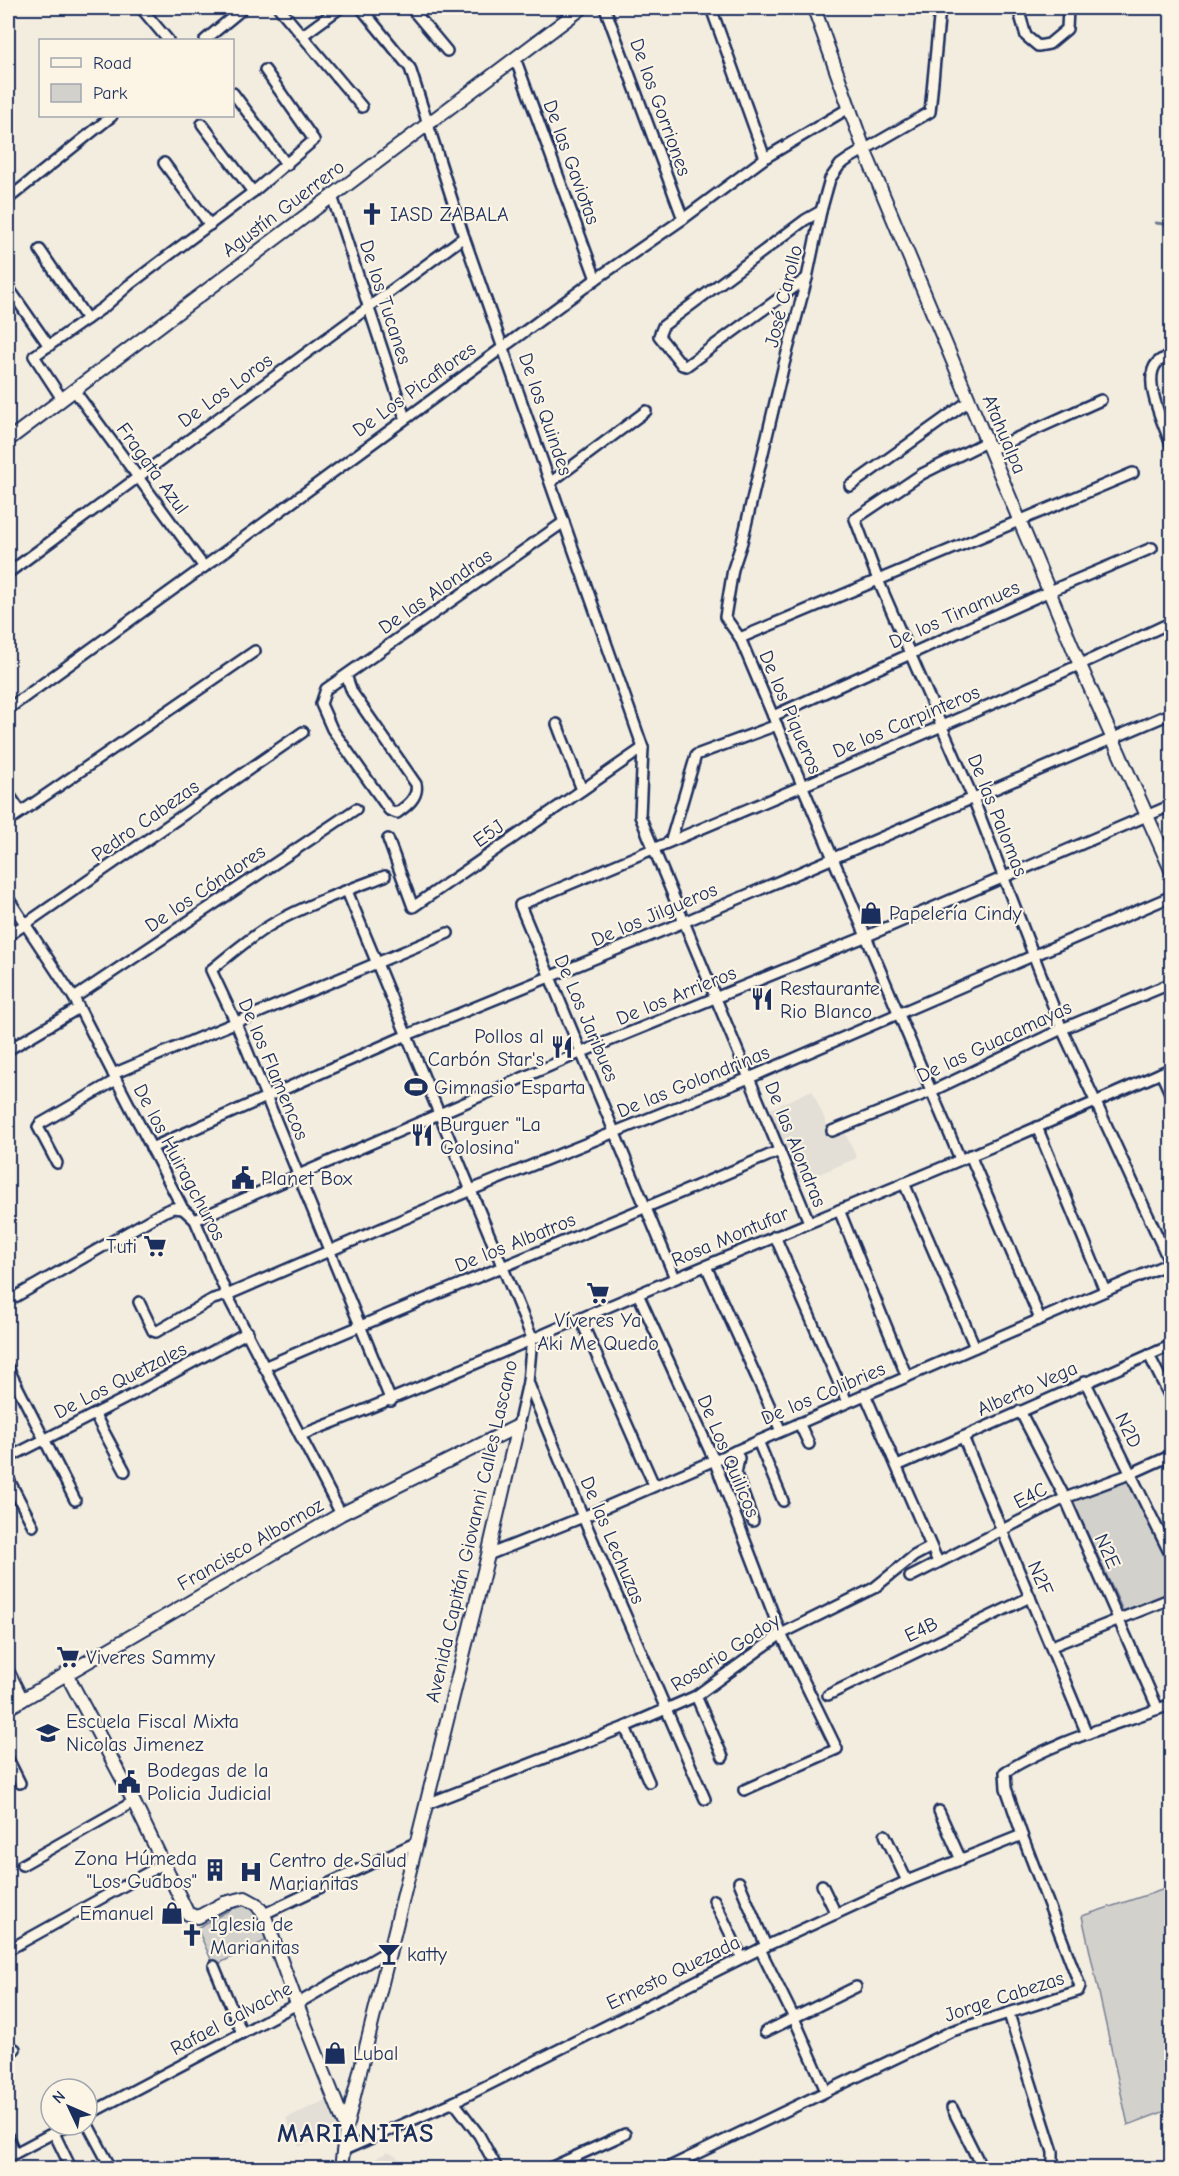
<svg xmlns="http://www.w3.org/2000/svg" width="1179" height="2176" font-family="'Comic Neue',sans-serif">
	<rect width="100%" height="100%" fill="#f3ede0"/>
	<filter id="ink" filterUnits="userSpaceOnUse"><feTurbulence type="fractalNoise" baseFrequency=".0167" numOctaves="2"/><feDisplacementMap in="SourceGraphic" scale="12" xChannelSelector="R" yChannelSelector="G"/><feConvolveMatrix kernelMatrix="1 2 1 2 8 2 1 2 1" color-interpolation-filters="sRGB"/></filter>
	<g filter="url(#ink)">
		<g fill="#e3dfd6">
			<polygon points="812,1090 831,1134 844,1131 857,1158 798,1183 768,1110"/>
			<polygon points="326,2100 339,2129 299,2147 286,2118"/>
			<polygon points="388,2152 416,2168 357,2168"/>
		</g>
		<g fill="#d3d1cc" stroke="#778095" stroke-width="1.5">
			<polygon points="1127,1475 1171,1565 1171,1594 1125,1615 1072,1500"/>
			<polygon points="1171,1887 1171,2109 1128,2125 1082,1916"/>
			<polygon points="243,1904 254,1906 271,1938 214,1966 197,1928 235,1907"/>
		</g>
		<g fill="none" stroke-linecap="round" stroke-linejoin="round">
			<polyline stroke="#707a91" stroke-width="3" points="1156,223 1172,225"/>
			<g stroke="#1b2f5e" stroke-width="14">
				<g id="minor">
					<polyline points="141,8 168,40"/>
					<polyline points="279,8 362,107"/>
					<polyline points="361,8 410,68 464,237 643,748 640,816 809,1222"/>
					<polyline points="411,8 447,51"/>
					<polyline points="605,8 683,219"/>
					<polyline points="711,8 765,158"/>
					<polyline points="940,8 930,112 850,158 840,165 830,179 821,211 807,278 784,364 742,542 733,569 725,617 740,638 960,1159"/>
					<polyline points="1018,8 1026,36 1038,46 1049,44 1067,29 1068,8"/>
					<polyline points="303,35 340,8"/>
					<polyline points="205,40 240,11"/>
					<polyline points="515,58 596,279"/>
					<polyline points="233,93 287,165"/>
					<polyline points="202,124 253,192"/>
					<polyline points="164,163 210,225"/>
					<polyline points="332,196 405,418"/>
					<polyline points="8,199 112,116"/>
					<polyline points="40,250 87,319"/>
					<polyline points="807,278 686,366 682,365 659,336 663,326 805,220 821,211"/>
					<polyline points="8,287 49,346"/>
					<path d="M 1172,357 C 1130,359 1165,427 1172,447"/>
					<polyline points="74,390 204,567"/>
					<polyline points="62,399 34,356 104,307 129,285 253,192 314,140 265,70"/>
					<polyline points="986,442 922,474 855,519 878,580 973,798 1062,1029 1170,1263"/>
					<polyline points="990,450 1101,400"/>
					<polyline points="551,482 646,411"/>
					<polyline points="850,486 969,401"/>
					<polyline points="8,573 464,237"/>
					<polyline points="740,638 1133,473"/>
					<path d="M 346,675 L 352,692 L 416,784 C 419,797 407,806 397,813 L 389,810 L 332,729 L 321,704 L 326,689 L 564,522"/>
					<polyline points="8,709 204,567 596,279 683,219 765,158 849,108"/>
					<polyline points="773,716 1050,591 1152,548"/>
					<polyline points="557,724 582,790"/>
					<polyline points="8,793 21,812"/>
					<polyline points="8,821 255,651"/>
					<polyline points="388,839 413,907 643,748"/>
					<polyline points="671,840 696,755 777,725"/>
					<path d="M 385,876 C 348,890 308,904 274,923 C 251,936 231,954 211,970 L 236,1023 L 391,1401"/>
					<polyline points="347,891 532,1338 528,1382 518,1426"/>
					<polyline points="8,898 74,998 183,1209 195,1220 227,1295 341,1514"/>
					<polyline points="8,936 303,732"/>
					<polyline points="74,998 356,809"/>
					<polyline points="8,1050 79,1008"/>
					<polyline points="1161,1073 1172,1097"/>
					<polyline points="113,1074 448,933"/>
					<polyline points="1037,1127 1105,1291"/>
					<polyline points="832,1131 932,1091 1062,1029 1172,983"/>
					<polyline points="151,1148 407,1035 684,922 1172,713"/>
					<polyline points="970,1155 1040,1319"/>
					<polyline points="57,1163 38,1127 40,1124 116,1080"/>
					<polyline points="904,1183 975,1347"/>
					<polyline points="839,1210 907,1377"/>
					<polyline points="195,1220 582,1052 867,936 1172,805"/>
					<polyline points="775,1236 847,1402"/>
					<polyline points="706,1266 781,1431"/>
					<path d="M 675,1278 L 520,905 C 738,813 957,723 1172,622"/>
					<polyline points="638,1294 714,1460 781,1634 837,1749 744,1790"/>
					<polyline points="8,1301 163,1212 173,1208 183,1209"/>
					<polyline points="139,1302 153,1331 156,1332 213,1299 227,1295 471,1190 749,1078 1172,896"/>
					<polyline points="580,1318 654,1485"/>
					<polyline points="1149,1355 1172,1401"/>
					<path d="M 264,1367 C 435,1293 608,1225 779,1151"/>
					<polyline points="8,1368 75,1500"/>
					<polyline points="1085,1381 1172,1558"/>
					<polyline points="528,1382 583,1517 705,1799"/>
					<polyline points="865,1394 938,1562"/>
					<polyline points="1020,1411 1065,1498 1158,1709"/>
					<polyline points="95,1415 125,1471"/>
					<polyline points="799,1423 809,1444"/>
					<path d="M 301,1435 C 425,1388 546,1332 669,1281 C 836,1211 1006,1143 1172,1068"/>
					<polyline points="963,1437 1087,1734"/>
					<polyline points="758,1441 783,1501"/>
					<polyline points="735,1451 739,1458 736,1474 753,1521"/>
					<polyline points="8,1458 142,1390 248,1332"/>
					<polyline points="897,1466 1172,1345"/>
					<polyline points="8,1478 33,1526"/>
					<polyline points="488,1555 583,1517 1172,1262"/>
					<polyline points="910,1577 1065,1498 1130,1474 1172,1455"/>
					<polyline points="1052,1646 1172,1598"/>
					<polyline points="828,1695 1030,1597"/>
					<polyline points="696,1696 723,1757"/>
					<polyline points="625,1727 649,1782"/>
					<polyline points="8,1759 20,1783"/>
					<polyline points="427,1804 625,1727 696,1696 781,1634 874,1588 914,1556 931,1547"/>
					<polyline points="939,1811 961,1860"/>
					<polyline points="885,1835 907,1881"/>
					<polyline points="22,1865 133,1802"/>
					<polyline points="739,1882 766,1946"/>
					<polyline points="822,1885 836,1914"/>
					<polyline points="714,1900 742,1958"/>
					<polyline points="264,1914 417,1842"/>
					<polyline points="760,1949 794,2018 826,2091"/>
					<polyline points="8,1950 163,1864"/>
					<polyline points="214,1966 242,2033"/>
					<polyline points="1009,2014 1053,2152 1053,2163 1050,2168"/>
					<polyline points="765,2032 856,1987"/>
					<polyline points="8,2053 15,2049"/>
					<polyline points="454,2102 479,2135 497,2168"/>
					<polyline points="952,2108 982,2168"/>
					<polyline points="87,2115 297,2004 391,1949"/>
					<polyline points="87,2123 111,2168"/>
					<polyline points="54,2133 71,2168"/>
					<polyline points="8,2137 15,2153"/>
					<polyline points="344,2150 454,2102 766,1946 907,1881 1022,1835"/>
					<polyline points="8,2157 68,2125"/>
					<polyline points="550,2168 625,2134"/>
					<path d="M 667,2168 L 952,2031 L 1078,1991 L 1080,1986 L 1022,1835 L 1006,1788 L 1005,1772 C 1056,1740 1116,1725 1172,1704"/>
				</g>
			</g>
			<g stroke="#1b2f5e" stroke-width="16">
				<g id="tertiary">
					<polyline points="814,8 864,149 1080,665 1172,872"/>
					<polyline points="8,440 582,8"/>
					<polyline points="8,1672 22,1700"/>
					<polyline points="66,1673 125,1784 188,1914 198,1917 224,1903 245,1898 256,1904 264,1914 297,2004 346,2128"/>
					<polyline points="8,1708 341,1514 518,1426"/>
					<polyline points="341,2168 346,2128 488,1555 518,1426"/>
				</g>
			</g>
			<use href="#minor" stroke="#fcf5e5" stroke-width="9"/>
			<use href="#tertiary" stroke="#fcf5e5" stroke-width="12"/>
		</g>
	</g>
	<defs>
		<g id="church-bare" transform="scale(1.8)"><path d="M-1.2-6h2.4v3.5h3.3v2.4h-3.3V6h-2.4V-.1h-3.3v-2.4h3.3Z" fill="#1b2f5e" stroke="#fcf5e5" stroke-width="2.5" paint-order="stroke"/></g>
		<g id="shop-bare" transform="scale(1.8)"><path d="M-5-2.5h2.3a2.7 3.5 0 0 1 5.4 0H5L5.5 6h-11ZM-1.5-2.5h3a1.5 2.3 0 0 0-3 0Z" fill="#1b2f5e" stroke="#fcf5e5" stroke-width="2.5" paint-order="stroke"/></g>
		<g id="restaurant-bare" transform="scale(1.8)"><path d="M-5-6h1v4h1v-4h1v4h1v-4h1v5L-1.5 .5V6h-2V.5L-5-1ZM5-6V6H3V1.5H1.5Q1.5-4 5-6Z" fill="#1b2f5e" stroke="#fcf5e5" stroke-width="2.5" paint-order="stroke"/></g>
		<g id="stadium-bare" transform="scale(1.8)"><path d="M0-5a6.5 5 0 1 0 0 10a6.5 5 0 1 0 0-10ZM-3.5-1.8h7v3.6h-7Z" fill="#1b2f5e" stroke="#fcf5e5" stroke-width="2.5" paint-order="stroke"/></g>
		<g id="civic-bare" transform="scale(1.8)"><path d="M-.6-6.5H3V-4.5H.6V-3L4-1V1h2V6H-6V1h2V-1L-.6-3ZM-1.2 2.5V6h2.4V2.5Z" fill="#1b2f5e" stroke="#fcf5e5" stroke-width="2.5" paint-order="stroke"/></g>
		<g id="supermarket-bare" transform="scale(1.8)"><path d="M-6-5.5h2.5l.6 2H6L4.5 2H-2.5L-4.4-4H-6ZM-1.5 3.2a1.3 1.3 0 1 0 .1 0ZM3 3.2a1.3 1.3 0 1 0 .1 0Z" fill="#1b2f5e" stroke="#fcf5e5" stroke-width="2.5" paint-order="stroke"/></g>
		<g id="school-bare" transform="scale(1.8)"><path d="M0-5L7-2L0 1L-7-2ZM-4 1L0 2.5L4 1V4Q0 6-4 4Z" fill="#1b2f5e" stroke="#fcf5e5" stroke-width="2.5" paint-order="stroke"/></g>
		<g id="building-bare" transform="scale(1.8)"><path d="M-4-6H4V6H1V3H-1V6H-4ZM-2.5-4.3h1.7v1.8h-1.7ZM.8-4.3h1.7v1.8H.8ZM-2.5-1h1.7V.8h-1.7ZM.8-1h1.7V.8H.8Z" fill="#1b2f5e" stroke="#fcf5e5" stroke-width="2.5" paint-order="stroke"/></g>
		<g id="hospital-bare" transform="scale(1.8)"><path d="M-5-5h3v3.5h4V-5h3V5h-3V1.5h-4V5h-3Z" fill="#1b2f5e" stroke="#fcf5e5" stroke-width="2.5" paint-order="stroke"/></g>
		<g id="bar-bare" transform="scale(1.8)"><path d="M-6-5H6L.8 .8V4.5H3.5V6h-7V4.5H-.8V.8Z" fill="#1b2f5e" stroke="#fcf5e5" stroke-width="2.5" paint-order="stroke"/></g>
	</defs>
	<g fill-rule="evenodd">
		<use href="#church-bare" x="372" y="214"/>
		<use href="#shop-bare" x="871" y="913"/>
		<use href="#restaurant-bare" x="762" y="999"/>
		<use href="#restaurant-bare" x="562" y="1047"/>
		<use href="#stadium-bare" x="416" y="1087"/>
		<use href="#restaurant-bare" x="422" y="1135"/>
		<use href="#civic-bare" x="243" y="1178"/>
		<use href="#supermarket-bare" x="155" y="1246"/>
		<use href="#supermarket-bare" x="598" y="1293"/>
		<use href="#supermarket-bare" x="68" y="1657"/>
		<use href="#school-bare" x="48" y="1733"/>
		<use href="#civic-bare" x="129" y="1782"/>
		<use href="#building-bare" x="215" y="1870"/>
		<use href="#hospital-bare" x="251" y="1872"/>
		<use href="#shop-bare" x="172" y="1913"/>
		<use href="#church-bare" x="192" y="1935"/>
		<use href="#bar-bare" x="389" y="1954"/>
		<use href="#shop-bare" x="335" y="2053"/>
	</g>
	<g text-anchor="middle" stroke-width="4.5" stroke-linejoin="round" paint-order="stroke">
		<g font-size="20" fill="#1b2f5e" stroke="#fcf5e5">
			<text transform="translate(661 107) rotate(70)" y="7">De los Gorriones</text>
			<text transform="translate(572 162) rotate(70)" y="7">De las Gaviotas</text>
			<text transform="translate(283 208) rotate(-37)" y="7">Agustín Guerrero</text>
			<text transform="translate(783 296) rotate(-76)" y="7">José Carollo</text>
			<text transform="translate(386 302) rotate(72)" y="7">De los Tucanes</text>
			<text transform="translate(414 389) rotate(-36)" y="7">De Los Picaflores</text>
			<text transform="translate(225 390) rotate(-36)" y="7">De Los Loros</text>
			<text transform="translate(546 414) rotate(71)" y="7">De los Quindes</text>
			<text transform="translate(1005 434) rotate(67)" y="7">Atahualpa</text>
			<text transform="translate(153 468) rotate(54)" y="7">Fragata Azul</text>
			<text transform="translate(435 591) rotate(-35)" y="7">De las Alondras</text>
			<text transform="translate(954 614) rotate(-24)" y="7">De los Tinamues</text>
			<text transform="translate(791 712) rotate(67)" y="7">De los Piqueros</text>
			<text transform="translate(906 721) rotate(-23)" y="7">De los Carpinteros</text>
			<text transform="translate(998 815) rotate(68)" y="7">De las Palomas</text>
			<text transform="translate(145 820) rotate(-35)" y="7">Pedro Cabezas</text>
			<text transform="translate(488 833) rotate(-35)" y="7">E5J</text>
			<text transform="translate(205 888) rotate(-34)" y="7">De los Cóndores</text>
			<text transform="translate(654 914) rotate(-23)" y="7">De los Jilgueros</text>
			<text transform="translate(676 995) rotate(-22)" y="7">De los Arrieros</text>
			<text transform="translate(587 1018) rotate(67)" y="7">De Los Jaribues</text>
			<text transform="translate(994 1041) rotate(-25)" y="7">De las Guacamayas</text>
			<text transform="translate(274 1069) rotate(67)" y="7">De los Flamencos</text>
			<text transform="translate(693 1081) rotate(-22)" y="7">De las Golondrinas</text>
			<text transform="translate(796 1144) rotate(68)" y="7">De las Alondras</text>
			<text transform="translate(180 1162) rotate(62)" y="7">De los Huiragchuros</text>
			<text transform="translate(730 1236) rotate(-23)" y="7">Rosa Montufar</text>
			<text transform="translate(515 1242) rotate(-22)" y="7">De los Albatros</text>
			<text transform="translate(120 1380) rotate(-27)" y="7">De Los Quetzales</text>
			<text transform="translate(1027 1388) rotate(-24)" y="7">Alberto Vega</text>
			<text transform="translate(823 1393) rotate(-23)" y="7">De los Colibries</text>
			<text transform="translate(1129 1430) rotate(64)" y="7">N2D</text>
			<text transform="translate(729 1456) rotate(67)" y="7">De Los Quilicos</text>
			<text transform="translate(1030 1495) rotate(-27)" y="7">E4C</text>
			<text transform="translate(471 1531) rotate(-77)" y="7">Avenida Capitán Giovanni Calles Lascano</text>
			<text transform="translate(613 1540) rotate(67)" y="7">De las Lechuzas</text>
			<text transform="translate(250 1544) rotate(-30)" y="7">Francisco Albornoz</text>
			<text transform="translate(1108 1551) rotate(66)" y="7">N2E</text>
			<text transform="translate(1041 1578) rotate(66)" y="7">N2F</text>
			<text transform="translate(921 1629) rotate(-26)" y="7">E4B</text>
			<text transform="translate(725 1652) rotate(-33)" y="7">Rosario Godoy</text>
			<text transform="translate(673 1972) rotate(-26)" y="7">Ernesto Quezada</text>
			<text transform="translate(1004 1996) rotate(-18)" y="7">Jorge Cabezas</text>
			<text transform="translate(231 2018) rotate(-28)" y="7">Rafael Calvache</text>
		</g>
		<g font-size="20" fill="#1b2f5e" stroke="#fcf5e5" text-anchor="start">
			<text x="390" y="221">IASD ZABALA</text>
			<text x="889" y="920">Papelería Cindy</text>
			<text x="780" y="995">Restaurante<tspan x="780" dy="23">Rio Blanco</tspan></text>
			<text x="544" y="1043" text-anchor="end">Pollos al<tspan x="544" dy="23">Carbón Star's</tspan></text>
			<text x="434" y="1094">Gimnasio Esparta</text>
			<text x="440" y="1131">Burguer "La<tspan x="440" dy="23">Golosina"</tspan></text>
			<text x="261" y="1185">Planet Box</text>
			<text x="137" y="1253" text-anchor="end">Tuti</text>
			<text x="598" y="1327" text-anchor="middle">Víveres Ya<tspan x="598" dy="23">Aki Me Quedo</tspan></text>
			<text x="86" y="1664">Viveres Sammy</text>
			<text x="66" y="1728">Escuela Fiscal Mixta<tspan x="66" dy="23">Nicolas Jimenez</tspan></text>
			<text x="147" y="1777">Bodegas de la<tspan x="147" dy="23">Policia Judicial</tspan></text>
			<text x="197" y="1865" text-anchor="end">Zona Húmeda<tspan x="197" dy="23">"Los Guabos"</tspan></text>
			<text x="269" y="1867">Centro de Salud<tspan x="269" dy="23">Marianitas</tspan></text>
			<text x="154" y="1920" text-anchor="end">Emanuel</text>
			<text x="210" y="1931">Iglesia de<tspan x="210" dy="23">Marianitas</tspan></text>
			<text x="407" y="1961">katty</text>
			<text x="353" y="2060">Lubal</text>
		</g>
		<g font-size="26" font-weight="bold" letter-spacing="1.5" fill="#1b2f5e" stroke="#fcf5e5">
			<text x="356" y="2142">MARIANITAS</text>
		</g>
	</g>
	<rect width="1179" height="2176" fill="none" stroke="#fcf5e5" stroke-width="30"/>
	<rect x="15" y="15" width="1149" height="2146" fill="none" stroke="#1b2f5e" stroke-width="2" filter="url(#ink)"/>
	<rect x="39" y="39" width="195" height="78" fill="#fcf5e5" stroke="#a2a6af" stroke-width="1.5"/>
	<rect x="51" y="58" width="30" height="9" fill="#fcf5e5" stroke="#a2a6af" stroke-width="1.5"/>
	<text x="93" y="69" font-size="18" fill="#1b2f5e">Road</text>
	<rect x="51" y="84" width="30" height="18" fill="#d3d1cc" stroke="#a2a6af" stroke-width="1.5"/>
	<text x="93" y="99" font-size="18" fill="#1b2f5e">Park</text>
	<g transform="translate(69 2107) rotate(314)"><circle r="28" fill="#fcf5e5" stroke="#a2a6af" stroke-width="1.5"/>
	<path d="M0-4.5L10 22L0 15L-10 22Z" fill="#1b2f5e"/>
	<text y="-9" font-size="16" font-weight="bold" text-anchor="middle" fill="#1b2f5e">N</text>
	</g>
</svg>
